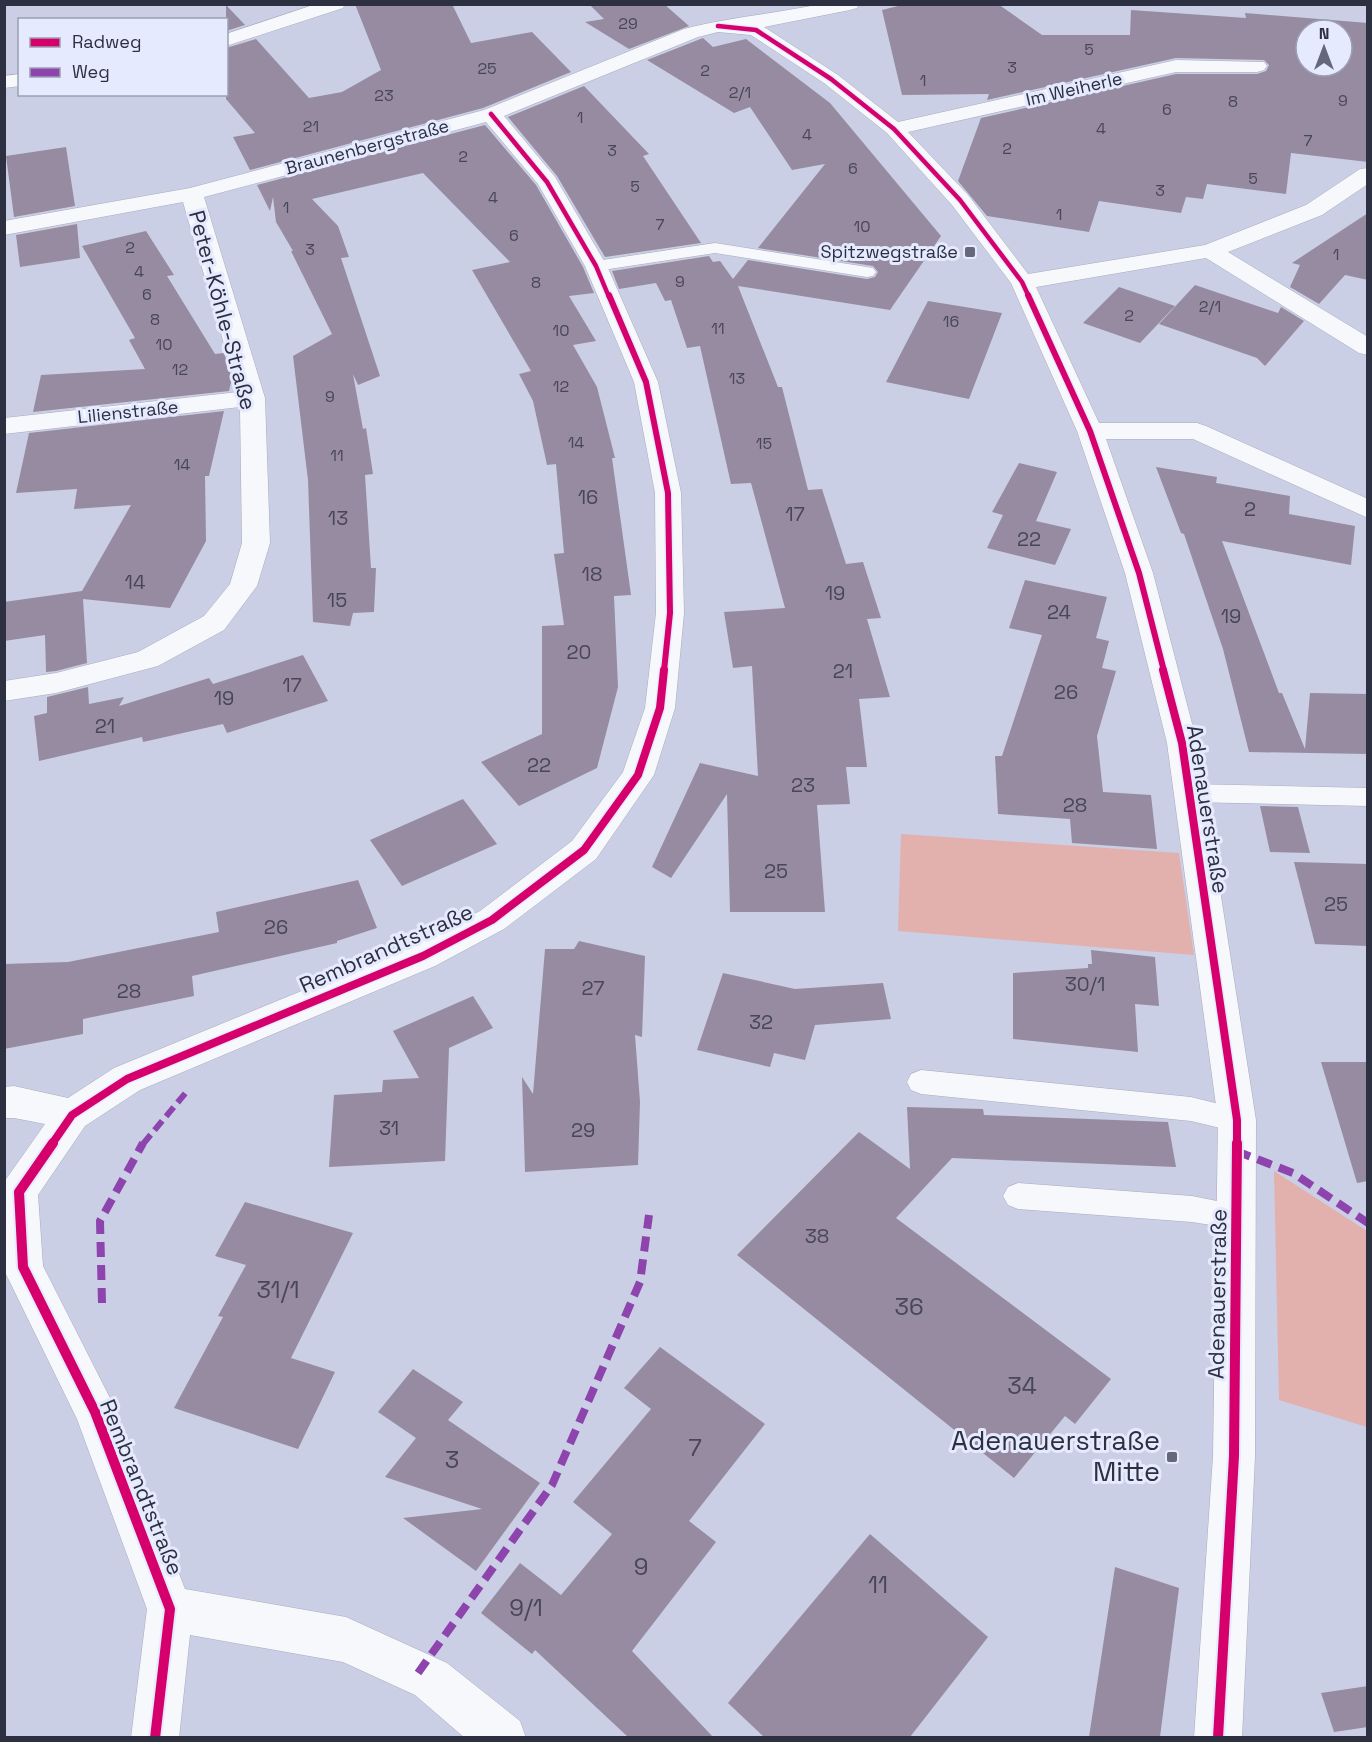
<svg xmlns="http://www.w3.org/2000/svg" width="1372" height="1742" font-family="'Space Grotesk',sans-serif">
	<rect width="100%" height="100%" fill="#cacfe5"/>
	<g fill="#e2b0ad">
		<polygon points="901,834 1179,853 1194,955 898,931"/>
		<polygon points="1274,1171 1367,1231 1367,1427 1279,1400"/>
	</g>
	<g fill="#978ba1" fill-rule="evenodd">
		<polygon points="355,4 452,4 471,43 532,32 571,72 483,108 250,170 233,137 255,133 226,99 226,48 256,39 309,98 342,92 381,70"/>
		<polygon points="589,4 664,4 689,26 629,49 585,22 604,19"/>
		<path d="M 906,4 L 998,4 L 1042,35 L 1130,35 L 1131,10 L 1246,18 L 1245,13 L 1368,23 L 1368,162 L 1291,153 L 1286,194 L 1207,184 L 1203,199 L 1186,197 L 1181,213 L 1099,201 L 1089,232 L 987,216 L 958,181 L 981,118 L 1176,74 L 1257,74 L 1266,71 L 1269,65 L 1264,60 L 1176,58 L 987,100 L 989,94 L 902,95 L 882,10 ZM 1306,30 L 1342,30 L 1342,66 L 1306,66 Z"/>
		<polygon points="226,5 245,25 226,31"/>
		<polygon points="703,38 713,47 746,39 830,103 941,236 890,310 738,286 778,387 782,387 808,490 822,489 846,564 863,562 881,618 867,619 890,697 859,699 867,767 846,767 850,804 817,805 825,912 730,912 727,794 671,878 652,867 700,763 758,776 752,666 733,668 724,612 785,608 751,483 731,484 700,346 687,348 671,300 665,301 656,283 619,289 612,271 709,256 713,262 720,261 733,279 748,260 867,279 875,277 878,272 873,266 758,248 825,164 792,170 750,107 734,113 647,60"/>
		<polygon points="584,86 649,154 643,156 701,243 605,257 557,176 508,117"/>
		<polygon points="485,125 536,185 583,267 594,293 569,296 596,341 573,345 597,387 615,458 612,458 631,595 614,596 618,687 597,768 519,806 481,762 542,734 542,626 564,625 554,554 564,553 556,464 547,465 533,401 519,374 531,371 472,270 510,262 423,173 312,199 338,226 349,257 341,258 380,376 358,385 353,374 363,429 366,428 373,474 365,475 371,568 376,568 374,612 353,613 350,626 313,622 308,480 293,356 332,334 291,251 293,251 276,222 273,197 270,211 257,185"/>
		<polygon points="66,147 75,206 14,217 6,156"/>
		<polygon points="1368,213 1368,280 1345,275 1319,304 1290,287 1300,265 1292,263"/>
		<polygon points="77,224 80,258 20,267 16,235"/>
		<polygon points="146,231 174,275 167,276 215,354 224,353 232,378 229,391 33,412 41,375 145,369 129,340 135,338 82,246"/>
		<polygon points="1195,285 1278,313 1281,307 1304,321 1265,366 1257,358 1159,324"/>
		<polygon points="1119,287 1175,306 1140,343 1083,323"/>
		<polygon points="928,301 1002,313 969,399 886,382"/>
		<polygon points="224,411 209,476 205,476 206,541 170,608 83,599 87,663 56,671 46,672 45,635 4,641 4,602 82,591 131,505 74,509 77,489 16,493 29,433"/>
		<polygon points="1019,463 1057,472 1036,521 1071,529 1055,565 987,548 1003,515 992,512"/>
		<polygon points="1156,467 1217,477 1216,483 1290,496 1289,514 1355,526 1351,565 1222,541 1279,693 1282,693 1305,749 1310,693 1368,694 1368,754 1249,752 1223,649 1184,534 1181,533"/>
		<polygon points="1025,580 1107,597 1096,638 1109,641 1102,668 1116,671 1097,736 1103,792 1151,795 1157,849 1072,843 1070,819 998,814 995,756 1002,756 1042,635 1009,628"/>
		<polygon points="303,655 328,701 227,733 223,724 143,742 142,737 39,761 34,716 47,713 47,697 88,687 89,704 124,697 119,706 209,678 213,684"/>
		<polygon points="463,799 497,844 402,886 370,840"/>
		<polygon points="1260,806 1298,807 1310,853 1270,852"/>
		<polygon points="1294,862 1368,864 1368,946 1315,944"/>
		<polygon points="358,880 377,928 337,941 337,943 192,976 194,996 83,1019 83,1034 4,1049 4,964 68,962 219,932 216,912"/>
		<polygon points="579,941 645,956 642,1037 635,1035 640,1102 638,1165 525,1172 522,1077 533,1094 545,949 574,949"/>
		<polygon points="1091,950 1155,957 1159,1006 1135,1004 1138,1052 1013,1039 1013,973 1088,968 1088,964 1092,964"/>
		<polygon points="723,973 795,989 883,983 891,1019 815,1025 805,1060 774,1053 770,1067 697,1050"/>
		<polygon points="473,996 493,1028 449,1048 445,1161 329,1167 334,1095 382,1092 383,1080 419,1078 393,1031"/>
		<polygon points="1321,1062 1368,1062 1368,1181 1357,1183"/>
		<polygon points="907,1107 983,1109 984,1115 1168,1122 1176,1167 952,1158 896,1218 1111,1379 1075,1424 1065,1416 1014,1478 737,1255 859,1132 910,1169"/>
		<polygon points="245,1202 353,1233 291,1358 335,1372 298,1449 174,1408 223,1317 218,1316 246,1265 215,1256"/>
		<polygon points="660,1347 765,1424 689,1521 716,1542 632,1651 713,1737 628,1737 535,1650 532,1654 481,1613 520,1563 561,1595 612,1534 573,1502 651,1409 624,1388"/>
		<polygon points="413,1369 463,1402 448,1420 540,1483 476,1571 403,1518 482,1509 385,1477 416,1438 378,1412"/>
		<polygon points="870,1534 988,1637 910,1737 764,1737 728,1703"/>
		<polygon points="1115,1567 1179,1588 1160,1737 1089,1737"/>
		<polygon points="1368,1686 1368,1727 1334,1732 1321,1693"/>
	</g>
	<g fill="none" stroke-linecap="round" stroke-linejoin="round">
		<g stroke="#a8acbd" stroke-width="1">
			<g id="service">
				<polygon points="715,243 867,267 873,268 876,272 873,276 867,277 715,253 596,271 590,270 587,266 590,262 596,261"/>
				<polygon points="1189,784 1368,788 1368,806 1189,802 1180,799 1177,793 1180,787"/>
				<polygon points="921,1070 1191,1097 1247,1111 1251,1120 1247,1129 1237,1132 1191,1121 921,1094 911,1090 907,1082 911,1074"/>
				<polygon points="1018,1183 1192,1196 1247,1207 1251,1216 1247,1225 1236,1229 1192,1222 1018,1209 1008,1205 1003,1196 1008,1187"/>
			</g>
		</g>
		<g stroke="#a8acbd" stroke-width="1">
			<g id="minor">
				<polygon points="316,4 345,4 343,8 226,46 226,34"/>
				<path d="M 820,4 L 859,4 L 857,8 L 850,10 L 764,27 L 838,75 L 898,122 L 1176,60 L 1264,62 L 1267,66 L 1264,70 L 1257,72 L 1176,72 L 908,132 L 968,195 L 1028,274 L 1205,245 L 1306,205 L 1360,169 L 1368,168 L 1368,184 L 1322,215 L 1228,252 L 1368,337 L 1368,355 L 1359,353 L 1206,258 L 1036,287 L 1099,423 L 1197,423 L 1206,426 L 1368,499 L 1368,518 L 1193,439 L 1106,439 L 1153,573 L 1197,743 L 1256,1120 L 1255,1456 L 1242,1738 L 1194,1738 L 1213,1456 L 1218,1120 L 1167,743 L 1125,573 L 1077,431 L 1011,283 L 952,205 L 887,133 L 824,83 L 751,35 L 718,32 L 698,37 L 504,116 L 555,177 L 607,266 L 658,382 L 681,493 L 684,613 L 675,708 L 654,775 L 596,859 L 504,929 L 435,966 L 140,1090 L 85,1126 L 38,1195 L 43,1266 L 110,1398 L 185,1589 L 346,1617 L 447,1663 L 520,1721 L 526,1738 L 465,1738 L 415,1695 L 343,1662 L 190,1635 L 179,1738 L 131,1738 L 147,1609 L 77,1419 L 4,1270 L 4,1182 L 45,1124 L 14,1118 L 4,1118 L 4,1087 L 14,1086 L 68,1098 L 114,1068 L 411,946 L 480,911 L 572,841 L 623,772 L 645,708 L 656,613 L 655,493 L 634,382 L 585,266 L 538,184 L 486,122 L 204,197 L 265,398 L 270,543 L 257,586 L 224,630 L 158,666 L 56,693 L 4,701 L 4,681 L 56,673 L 138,652 L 204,616 L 230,584 L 242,543 L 240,407 L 4,434 L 4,418 L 238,392 L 183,202 L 4,235 L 4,221 L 190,188 L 484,110 L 684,29 C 729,17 775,14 820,4 Z"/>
				<polygon points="20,74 20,86 4,88 4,76"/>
			</g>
		</g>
		<use href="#service" fill="#f7f8fb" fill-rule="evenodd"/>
		<use href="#minor" fill="#f7f8fb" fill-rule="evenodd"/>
		<polyline stroke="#8e44ad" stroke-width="6" stroke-dasharray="12 6" stroke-linecap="butt" points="143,1144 188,1090"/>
		<g stroke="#8e44ad" stroke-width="8" stroke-dasharray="15 8" stroke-linecap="butt">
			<polyline points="1236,1151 1293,1173 1368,1223"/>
			<polyline points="102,1303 100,1221 143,1143"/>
			<polyline points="418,1673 552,1485 640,1282 649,1215"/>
		</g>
		<g stroke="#e5eaff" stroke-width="7">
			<g id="cycleway-far3">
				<polyline points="718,26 756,30 831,79 894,129 960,200 1022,282 1029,297"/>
				<polyline points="491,114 547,182 596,266 609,297"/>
			</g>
		</g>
		<g stroke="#e5eaff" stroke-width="9">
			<g id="cycleway-far2">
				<polyline points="609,295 646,382 668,493 670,613 664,671"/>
				<polyline points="1028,295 1090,431 1139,573 1164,671"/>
			</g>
		</g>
		<g stroke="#e5eaff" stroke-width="11">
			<g id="cycleway-far1">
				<polyline points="1163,670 1182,743 1237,1120 1237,1144"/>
				<polyline points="52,1144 72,1115 127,1079 423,956 492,920 584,850 638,775 660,708 664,670"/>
			</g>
		</g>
		<g stroke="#e5eaff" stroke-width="14">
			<g id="cycleway">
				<polyline points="53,1143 19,1192 23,1267 95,1412 170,1609 155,1738"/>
				<polyline points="1218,1738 1234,1456 1237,1143"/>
			</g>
		</g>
		<use href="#cycleway-far3" stroke="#d6006c" stroke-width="4.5"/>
		<use href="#cycleway-far2" stroke="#d6006c" stroke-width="6"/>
		<use href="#cycleway-far1" stroke="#d6006c" stroke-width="8"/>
		<use href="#cycleway" stroke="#d6006c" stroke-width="10"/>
	</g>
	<g fill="#64687a" stroke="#e5eaff" stroke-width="2">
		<rect x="964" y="246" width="12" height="12" rx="3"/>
		<rect x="1166" y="1451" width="12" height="12" rx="3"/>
	</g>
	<g text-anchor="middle" stroke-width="6" stroke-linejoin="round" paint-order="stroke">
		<g font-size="16" fill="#484758">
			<text x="628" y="29">29</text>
			<text x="1089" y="55">5</text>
			<text x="1012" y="73">3</text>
			<text x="487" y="74">25</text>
			<text x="705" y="76">2</text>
			<text x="923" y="86">1</text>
			<text x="740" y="98">2/1</text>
			<text x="384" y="101">23</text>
			<text x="1343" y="106">9</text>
			<text x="1233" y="107">8</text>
			<text x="1167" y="115">6</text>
			<text x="580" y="123">1</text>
			<text x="311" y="132">21</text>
			<text x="1101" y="134">4</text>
			<text x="807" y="140">4</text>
			<text x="1308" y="146">7</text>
			<text x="1007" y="154">2</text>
			<text x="612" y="156">3</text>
			<text x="463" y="162">2</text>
			<text x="853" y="174">6</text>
			<text x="1253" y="184">5</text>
			<text x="635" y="192">5</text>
			<text x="1160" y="196">3</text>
			<text x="493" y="203">4</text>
			<text x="286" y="213">1</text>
			<text x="1059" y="220">1</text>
			<text x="660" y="230">7</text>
			<text x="862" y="232">10</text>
			<text x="514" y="241">6</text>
			<text x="130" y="253">2</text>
			<text x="310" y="255">3</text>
			<text x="1336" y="260">1</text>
			<text x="139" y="277">4</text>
			<text x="680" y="287">9</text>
			<text x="536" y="288">8</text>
			<text x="147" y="300">6</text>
			<text x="1210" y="312">2/1</text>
			<text x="1129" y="321">2</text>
			<text x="155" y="325">8</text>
			<text x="951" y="327">16</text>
			<text x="718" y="334">11</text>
			<text x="561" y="336">10</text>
			<text x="164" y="350">10</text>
			<text x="180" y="375">12</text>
			<text x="737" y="384">13</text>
			<text x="561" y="392">12</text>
			<text x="330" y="402">9</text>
			<text x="576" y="448">14</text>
			<text x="764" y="449">15</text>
			<text x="337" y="461">11</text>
			<text x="182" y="470">14</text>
		</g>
		<g font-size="18" fill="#2d3040" stroke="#e5eaff">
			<text transform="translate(1074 89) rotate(-13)" y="6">Im Weiherle</text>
			<text transform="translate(367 147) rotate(-15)" y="6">Braunenbergstraße</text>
			<text transform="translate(128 412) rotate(-6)" y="6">Lilienstraße</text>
		</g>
		<g font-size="18" fill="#2d3040" stroke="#e5eaff" text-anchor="end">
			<text x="958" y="258">Spitzwegstraße</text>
		</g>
		<g font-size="20" fill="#484758">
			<text x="588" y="504">16</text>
			<text x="1250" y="516">2</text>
			<text x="795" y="521">17</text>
			<text x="338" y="525">13</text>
			<text x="1029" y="546">22</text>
			<text x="592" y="581">18</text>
			<text x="135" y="589">14</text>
			<text x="835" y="600">19</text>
			<text x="337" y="607">15</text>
			<text x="1059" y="619">24</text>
			<text x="1231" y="623">19</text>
			<text x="579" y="659">20</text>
			<text x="843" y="678">21</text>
			<text x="292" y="692">17</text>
			<text x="1066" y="699">26</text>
			<text x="224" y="705">19</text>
			<text x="105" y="733">21</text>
			<text x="539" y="772">22</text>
			<text x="803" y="792">23</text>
			<text x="1075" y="812">28</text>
			<text x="776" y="878">25</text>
			<text x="1336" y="911">25</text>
			<text x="276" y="934">26</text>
			<text x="1085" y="991">30/1</text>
			<text x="593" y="995">27</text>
			<text x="129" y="998">28</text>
			<text x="761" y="1029">32</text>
			<text x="389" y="1135">31</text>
			<text x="583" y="1137">29</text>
			<text x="817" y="1243">38</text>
		</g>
		<g font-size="22" fill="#2d3040" stroke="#e5eaff">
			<text transform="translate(223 310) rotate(75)" y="8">Peter-Köhle-Straße</text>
			<text transform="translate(1208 809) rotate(81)" y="8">Adenauerstraße</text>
			<text transform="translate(386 948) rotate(-24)" y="8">Rembrandtstraße</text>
			<text transform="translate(1217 1294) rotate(-89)" y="8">Adenauerstraße</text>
			<text transform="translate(142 1487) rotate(68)" y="8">Rembrandtstraße</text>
		</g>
		<g font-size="24" fill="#484758">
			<text x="278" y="1298">31/1</text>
			<text x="909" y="1315">36</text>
			<text x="1022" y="1394">34</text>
			<text x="695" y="1456">7</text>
			<text x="452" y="1468">3</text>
			<text x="641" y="1575">9</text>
			<text x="878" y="1593">11</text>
			<text x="526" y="1616">9/1</text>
		</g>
		<g font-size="27" fill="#2d3040" stroke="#e5eaff" text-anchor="end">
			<text x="1160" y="1450">Adenauerstraße<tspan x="1160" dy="31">Mitte</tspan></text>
		</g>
	</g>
	<rect width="1372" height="1742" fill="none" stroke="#2d3040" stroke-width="12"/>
	<rect x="18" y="18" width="210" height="78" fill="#e5eaff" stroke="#9ba0b3" stroke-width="1.5"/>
	<rect x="30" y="38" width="30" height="9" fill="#d6006c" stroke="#9ba0b3" stroke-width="1.5"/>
	<text x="72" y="48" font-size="18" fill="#2d3040">Radweg</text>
	<rect x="30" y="68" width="30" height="9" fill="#8e44ad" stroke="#9ba0b3" stroke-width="1.5"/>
	<text x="72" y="78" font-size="18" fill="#2d3040">Weg</text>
	<g transform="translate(1324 48)"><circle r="28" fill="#e5eaff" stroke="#9ba0b3" stroke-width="1.5"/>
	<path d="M0-4.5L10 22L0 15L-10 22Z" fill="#64687a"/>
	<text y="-9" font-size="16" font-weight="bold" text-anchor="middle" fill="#2d3040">N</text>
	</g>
</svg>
